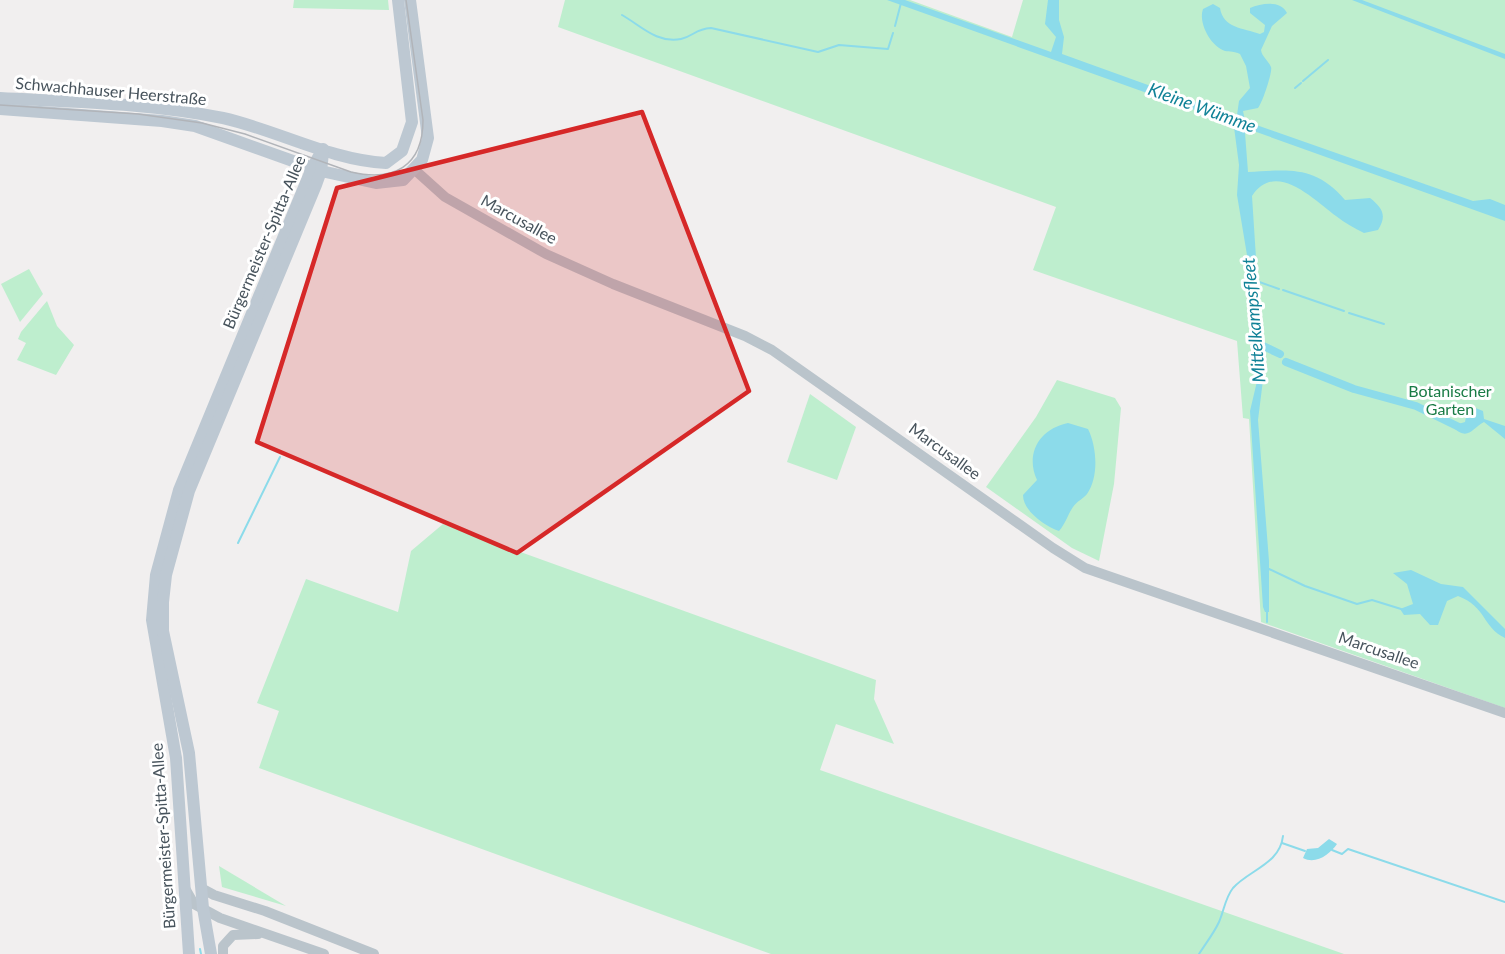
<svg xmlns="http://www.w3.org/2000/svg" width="1505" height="954" font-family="Lato,sans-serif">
	<rect width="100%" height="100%" fill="#f1efef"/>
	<g fill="#beeece">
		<polygon points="294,0 388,0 389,10 293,8"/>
		<polygon points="565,0 910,0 1012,37 1023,0 1505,0 1505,708 1261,622 1249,419 1243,418 1237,341 1033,270 1056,207 558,27"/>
		<polygon points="29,269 43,294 20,322 1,284"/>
		<polygon points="47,301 57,326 74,345 56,375 17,360 26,343 18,339 21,332"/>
		<polygon points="1057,380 1115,398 1121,408 1114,484 1099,561 1072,548 986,487 1036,417"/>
		<polygon points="810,394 856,427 837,480 787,462"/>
		<polygon points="443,524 876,680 874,699 894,744 836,724 820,770 1344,954 771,954 259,768 279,711 257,703 306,579 398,612 411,551"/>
		<polygon points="219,866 286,906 222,887"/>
	</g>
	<g fill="#8cdbea">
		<path d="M 887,0 L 905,0 L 1051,52 L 1056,37 L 1045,24 L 1048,0 L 1059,0 L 1059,20 L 1064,37 L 1062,54 L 1234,116 L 1237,115 L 1239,101 L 1250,88 L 1246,66 L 1240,54 C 1234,51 1230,52 1225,51 C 1210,46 1198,22 1203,9 L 1213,4 L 1220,8 C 1223,28 1243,28 1260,34 L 1264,32 L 1265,25 L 1250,13 L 1250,8 C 1262,3 1281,0 1287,13 L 1272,26 L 1261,50 C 1262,57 1268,60 1271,67 C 1273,71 1262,104 1258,108 L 1243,111 L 1245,121 L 1473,201 L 1490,199 L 1505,205 L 1505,221 L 1248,129 L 1245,133 L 1248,172 C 1289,170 1315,165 1345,200 L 1370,198 C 1383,208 1387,216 1378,230 L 1364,233 C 1354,228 1345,223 1336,216 C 1316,202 1276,159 1252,196 L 1256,258 L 1253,277 L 1264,372 L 1258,420 L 1269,561 L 1269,612 L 1265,612 L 1263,607 L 1250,411 L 1258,377 L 1257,351 L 1253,291 L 1237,195 L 1239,165 L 1234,127 L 1231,123 Z"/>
		<polygon points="1352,0 1362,0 1505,54 1505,59"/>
		<path d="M 1473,407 L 1483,411 L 1484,419 L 1505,426 L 1505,439 L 1484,422 C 1471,429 1468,442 1452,426 L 1465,422 L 1467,412 Z"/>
		<path d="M 1068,423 L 1088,429 C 1097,447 1099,477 1087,494 C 1083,499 1077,501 1073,507 C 1067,516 1066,523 1059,531 C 1045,526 1023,511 1023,495 L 1037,480 C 1025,454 1039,429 1068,423 Z"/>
		<path d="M 1411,570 L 1441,584 L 1463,587 L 1505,629 L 1505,638 C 1482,627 1487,607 1458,596 L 1447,601 L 1438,625 L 1430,625 L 1420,614 L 1404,615 L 1400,609 L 1413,604 L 1407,584 L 1393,573 Z"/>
		<path d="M 1329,839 L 1337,844 C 1330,854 1316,865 1303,858 L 1307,849 L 1318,848 Z"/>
	</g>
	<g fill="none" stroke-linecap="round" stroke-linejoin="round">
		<g stroke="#8cdbea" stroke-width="2">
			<path d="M 622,15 C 640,25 657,44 681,39 C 694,36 695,29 711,28 L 818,52 L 839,45 L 888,49 L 893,33"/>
			<polyline points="895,26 901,3"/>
			<polyline points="1303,81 1328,60"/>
			<polyline points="1295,88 1301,83"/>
			<polyline points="1251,279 1279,289"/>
			<polyline points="1283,290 1344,311"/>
			<polyline points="1349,313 1384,324"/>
			<polyline points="238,543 280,457"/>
			<polyline points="1269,569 1305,586 1357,604 1372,600 1401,609"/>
			<polyline points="1267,610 1267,622"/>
			<polyline points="1282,843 1305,851"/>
			<polyline points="1332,850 1342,854 1348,849 1505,902"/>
			<polyline points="200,949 201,954"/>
			<path d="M 1199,954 C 1206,943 1214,933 1219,922 C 1224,911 1225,898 1233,888 C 1249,870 1280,864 1283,836"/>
		</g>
		<g stroke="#8cdbea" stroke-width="8">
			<polyline points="1259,344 1280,354"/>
			<polyline points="1286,362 1354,389 1416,406 1461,428"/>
		</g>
		<g stroke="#bac4cb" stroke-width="10">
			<polyline points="415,170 445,197 546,254 613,284 745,336 772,350 1053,548 1085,568 1505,713"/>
			<polyline points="201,888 214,895 265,911 374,954"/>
			<polyline points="186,890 194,904 220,918 324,954"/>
			<polyline points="223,954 223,946 233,935 258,934"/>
		</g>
		<g stroke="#bdc8d2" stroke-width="12">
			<path d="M 0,98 C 74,102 150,103 223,118 C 277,130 330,160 386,163 L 402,151 L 412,122 L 398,0"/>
			<polyline points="0,109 162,121 195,126 321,171 376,183 403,180 422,160 428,138 410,0"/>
			<polyline points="189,954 176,758 152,620 156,575 179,490 312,168 323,149"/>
			<polyline points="211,954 203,908 189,753 163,631 163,602 166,575 189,491 316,185 321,171 323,153"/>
		</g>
		<path stroke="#b1b4b9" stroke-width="1.5" d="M 0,105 L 138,114 L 202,123 L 245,134 L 351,172 C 393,182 423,167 423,120 L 406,0"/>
	</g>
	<path fill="#d62828" fill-opacity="0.2" stroke="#d62828" stroke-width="4.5" stroke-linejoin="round" d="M 642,112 L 749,391 L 517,553 L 257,442 L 337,188 Z"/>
	<g text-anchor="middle" stroke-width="6" stroke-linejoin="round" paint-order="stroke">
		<g font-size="16" fill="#47535c" stroke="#fff">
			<text transform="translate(111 91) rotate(5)" y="6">Schwachhauser Heerstraße</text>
			<text transform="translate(519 219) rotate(29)" y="6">Marcusallee</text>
			<text transform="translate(264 242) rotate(-67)" y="6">Bürgermeister-Spitta-Allee</text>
			<text transform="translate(945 451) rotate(36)" y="6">Marcusallee</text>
			<text transform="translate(1379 650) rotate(19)" y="6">Marcusallee</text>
			<text transform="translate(163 836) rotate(-94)" y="6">Bürgermeister-Spitta-Allee</text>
		</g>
		<g font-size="16" fill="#197b45" stroke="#fff">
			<text x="1450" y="397">Botanischer<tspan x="1450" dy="18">Garten</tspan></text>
		</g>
		<g font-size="18" font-style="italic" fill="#108297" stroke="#fff">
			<text transform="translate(1202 108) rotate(20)" y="6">Kleine Wümme</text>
			<text transform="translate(1254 320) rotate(-95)" y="6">Mittelkampsfleet</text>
		</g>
	</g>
</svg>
